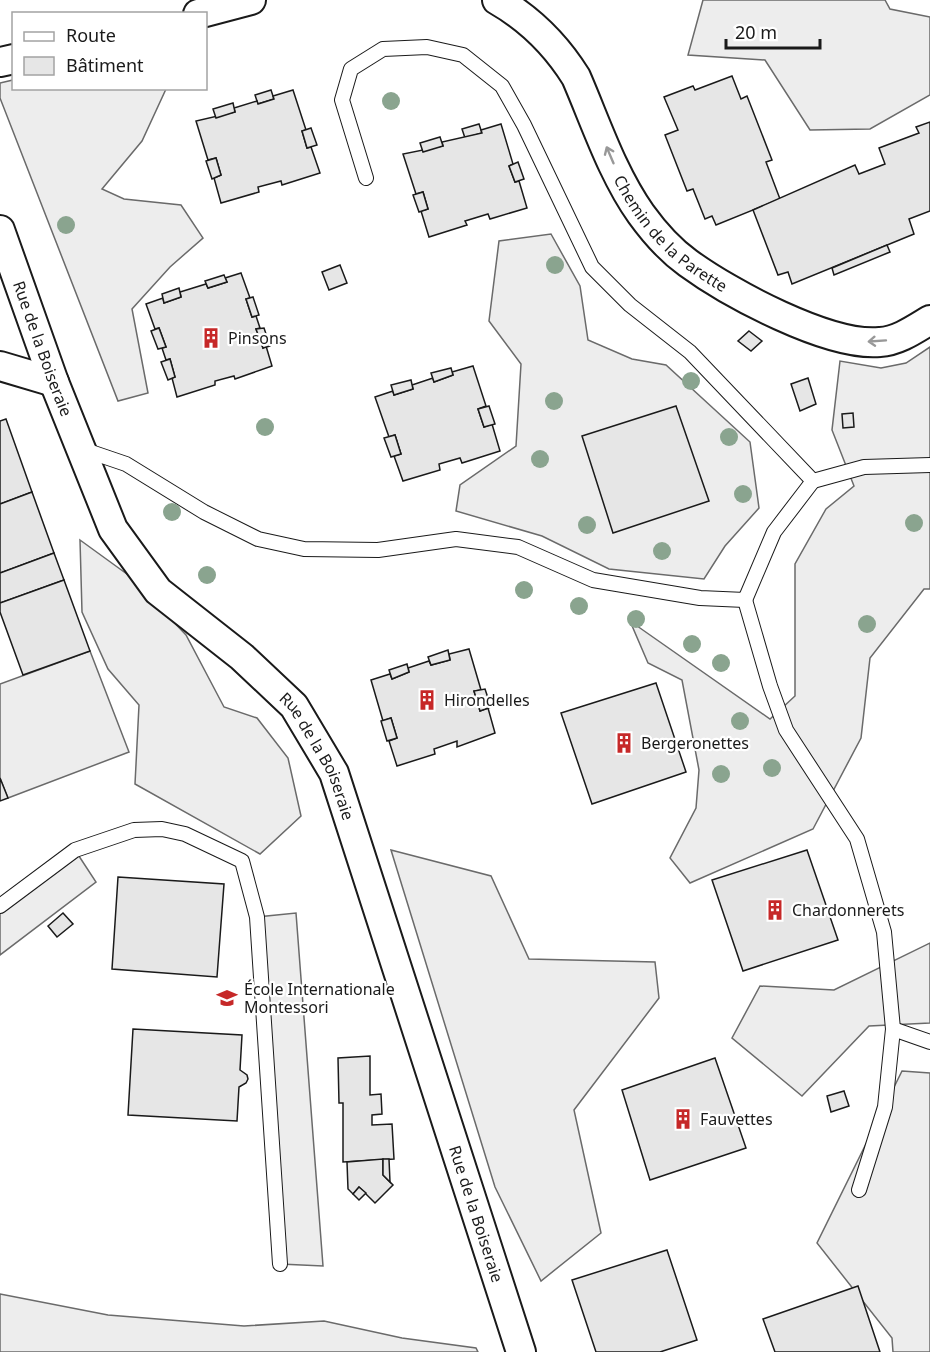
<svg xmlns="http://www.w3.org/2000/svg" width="930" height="1352" font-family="'Noto Sans',sans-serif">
	<rect width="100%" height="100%" fill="#fff"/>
	<g fill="#ededed" stroke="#6a6a6a" stroke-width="1.5">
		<polygon points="703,0 885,0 890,9 930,17 930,95 870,129 810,130 765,60 688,55"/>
		<polygon points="13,80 14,88 166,89 142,141 102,189 124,199 181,205 203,238 170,267 132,309 148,393 118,401 0,98 0,83"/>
		<polygon points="551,234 580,286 588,340 632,359 666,365 750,442 759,508 725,546 704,579 609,569 542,536 456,511 460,485 516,446 521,364 489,321 499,241"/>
		<polygon points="930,347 930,589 924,589 870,658 861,738 813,829 690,883 670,858 696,808 699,770 682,680 648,663 630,621 770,719 795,696 795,564 826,509 854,486 832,430 840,361 881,368 906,363"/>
		<polygon points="80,540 131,577 186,635 224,707 257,718 288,758 301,816 260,854 135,784 139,705 108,669 82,612"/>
		<polygon points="90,651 129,752 8,798 0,778 0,684"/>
		<polygon points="75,850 96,882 0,955 0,906"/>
		<polygon points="391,850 491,876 529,959 655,962 659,998 574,1110 601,1233 541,1281 495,1187"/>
		<polygon points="296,913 323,1266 280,1264 257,917"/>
		<polygon points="930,943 930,1023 869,1026 802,1096 732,1038 760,986 834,990"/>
		<polygon points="902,1071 930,1073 930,1352 893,1352 892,1338 817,1243"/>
		<polygon points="0,1294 108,1315 244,1326 324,1321 402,1338 476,1348 478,1352 0,1352"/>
	</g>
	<g fill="#e6e6e6" stroke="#1a1a1a" stroke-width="1.5">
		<polygon points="732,76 741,99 747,96 772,160 766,162 780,199 716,225 712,216 705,219 693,189 687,191 665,135 678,130 664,97 693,86 695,90"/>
		<polygon points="271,90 274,99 258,104 255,95"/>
		<polygon points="293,90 306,130 302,131 307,148 311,147 320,173 282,185 281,181 258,187 259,192 221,203 214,178 221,175 216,158 208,160 196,121 235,112 234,108 257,101 258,104 274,99 273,96"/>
		<polygon points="233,103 235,112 216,118 213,109"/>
		<polygon points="930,122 930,211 909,219 914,234 792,284 788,272 778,275 753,210 855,165 859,174 885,164 879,148 919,133 916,127"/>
		<polygon points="479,124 482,133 465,138 462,129"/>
		<polygon points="501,124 513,164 509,166 515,182 519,181 527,208 490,219 488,214 465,221 467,225 429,237 421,211 428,209 423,192 416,194 403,154 443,146 442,142 482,133 481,130"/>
		<polygon points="311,128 317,145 307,148 302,131"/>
		<polygon points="440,137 443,146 423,152 420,143"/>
		<polygon points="216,158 221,175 212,179 206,161"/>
		<polygon points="518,162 524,179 515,182 509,166"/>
		<polygon points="423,192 428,209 419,212 413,195"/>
		<polygon points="887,245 890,252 834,275 832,268"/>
		<polygon points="340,265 347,283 329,290 322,272"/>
		<polygon points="241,273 250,298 246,299 252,317 256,316 260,328 256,329 263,348 266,346 272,366 235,379 234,376 215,381 215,385 177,397 172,378 175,377 170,359 166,360 162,348 166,347 159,328 155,329 146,304 163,298 164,303 181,297 180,292 206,284 208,288 227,282 225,278"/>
		<polygon points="224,275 227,282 208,288 205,281"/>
		<polygon points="179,288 181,297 164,303 162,294"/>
		<polygon points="253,297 259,315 252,317 246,299"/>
		<polygon points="159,328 166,347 158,349 151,331"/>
		<polygon points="264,328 270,346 263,348 256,329"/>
		<polygon points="749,331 762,341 751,351 738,341"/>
		<polygon points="170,359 175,377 168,380 161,362"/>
		<polygon points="473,366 486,406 478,409 484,427 492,424 500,451 462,463 460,458 439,464 440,470 403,481 394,456 401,454 395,435 389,437 375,397 393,391 394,395 413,389 412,385 433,378 434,382 453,375 452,372"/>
		<polygon points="451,368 453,375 434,382 431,373"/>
		<polygon points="808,378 816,404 800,411 791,384"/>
		<polygon points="411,380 413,389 394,395 391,385"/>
		<polygon points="489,406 495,424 484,427 478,409"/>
		<polygon points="676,406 709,501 613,533 582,436"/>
		<polygon points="853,413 854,427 843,428 842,414"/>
		<polygon points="6,419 32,492 0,504 0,421"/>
		<polygon points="395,435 401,454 391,457 384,438"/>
		<polygon points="32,492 54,553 0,573 0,504"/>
		<polygon points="54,553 64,580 0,603 0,573"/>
		<polygon points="64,580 90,651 23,675 0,612 0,603"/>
		<polygon points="469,649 481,690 474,691 480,711 488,708 495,733 457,747 457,741 434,749 435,754 397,766 389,741 397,738 391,718 383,721 371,680 390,674 392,679 409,672 408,668 429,661 431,665 450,660 449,654"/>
		<polygon points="448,650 450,660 431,665 428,657"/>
		<polygon points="407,664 409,672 392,679 389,670"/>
		<polygon points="656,683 686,772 592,804 561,713"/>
		<polygon points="485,689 491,707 480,711 474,691"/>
		<polygon points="391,718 397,738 387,741 381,721"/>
		<polygon points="0,778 8,798 0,801"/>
		<polygon points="807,850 838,940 743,971 712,880"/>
		<polygon points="118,877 224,884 217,977 112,969"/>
		<polygon points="63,913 73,924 57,937 48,926"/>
		<polygon points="133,1029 242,1035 240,1070 247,1075 248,1079 246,1083 239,1087 237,1121 128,1115"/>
		<polygon points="370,1056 370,1095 381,1094 382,1114 372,1115 372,1125 392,1124 394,1159 343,1162 343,1103 339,1103 338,1058"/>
		<polygon points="715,1058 746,1148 650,1180 622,1090"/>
		<polygon points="844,1091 849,1106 831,1112 827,1096"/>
		<polygon points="383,1159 383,1175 393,1185 375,1203 359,1187 353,1194 348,1189 347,1162"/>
		<polygon points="383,1159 389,1159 390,1182 383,1175"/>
		<polygon points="359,1187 366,1193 359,1200 353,1194"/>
		<polygon points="667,1250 697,1340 660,1352 596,1352 572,1280"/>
		<polygon points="858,1286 880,1352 775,1352 763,1319"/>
	</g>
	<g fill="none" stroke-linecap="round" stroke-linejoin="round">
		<g stroke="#1a1a1a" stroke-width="16">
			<g id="lane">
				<polyline points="366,178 342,100 351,69 383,49 427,47 463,55 502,86 524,125 592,267 630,305 690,352 813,481 864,467 930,465"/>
				<polyline points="82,449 126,464 204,512 258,539 304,549 378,550 456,539 518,547 593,580 700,598 745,600 774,532 813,481"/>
				<polyline points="745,600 770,686 786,730 857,839 884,932 893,1029 885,1107 859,1190"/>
				<polyline points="0,906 75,850 134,830 162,829 185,834 242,861 257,917 280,1264"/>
				<polyline points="893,1029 930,1042"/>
			</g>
		</g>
		<g stroke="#1a1a1a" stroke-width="32">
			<g id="street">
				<path id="s1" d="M 497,0 C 530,19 556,45 576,77 C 596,123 612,173 641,214 C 654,232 670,250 688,263 C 729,293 829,347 880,342 C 898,341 915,329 930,320"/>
				<polyline points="198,14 251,0"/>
				<polyline points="0,62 14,59"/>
				<path id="s2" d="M 0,230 L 54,382 L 113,529 L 158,591 L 242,657 L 294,706 L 334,773 L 521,1352"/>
				<polyline points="0,366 54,382"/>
			</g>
		</g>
		<use href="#lane" stroke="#fff" stroke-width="14"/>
		<use href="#street" stroke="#fff" stroke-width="28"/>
	</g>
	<g fill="#8aa48f">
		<circle cx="391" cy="101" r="9"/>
		<circle cx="66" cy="225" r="9"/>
		<circle cx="555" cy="265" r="9"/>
		<circle cx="691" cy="381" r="9"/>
		<circle cx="554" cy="401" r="9"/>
		<circle cx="265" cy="427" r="9"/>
		<circle cx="729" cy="437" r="9"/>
		<circle cx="540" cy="459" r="9"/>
		<circle cx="743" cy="494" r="9"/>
		<circle cx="172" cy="512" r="9"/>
		<circle cx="914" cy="523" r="9"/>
		<circle cx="587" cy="525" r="9"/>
		<circle cx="662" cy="551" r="9"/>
		<circle cx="207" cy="575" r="9"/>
		<circle cx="524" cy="590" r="9"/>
		<circle cx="579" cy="606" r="9"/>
		<circle cx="636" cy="619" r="9"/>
		<circle cx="867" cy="624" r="9"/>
		<circle cx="692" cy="644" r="9"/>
		<circle cx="721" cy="663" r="9"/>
		<circle cx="740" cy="721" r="9"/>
		<circle cx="772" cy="768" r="9"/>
		<circle cx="721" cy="774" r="9"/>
	</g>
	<defs><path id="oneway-shaft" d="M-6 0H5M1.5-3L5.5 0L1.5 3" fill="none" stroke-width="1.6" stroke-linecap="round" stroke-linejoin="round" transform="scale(1.5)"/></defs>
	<g stroke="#989898">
		<use href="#oneway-shaft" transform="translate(610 155) rotate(-113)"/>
		<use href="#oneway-shaft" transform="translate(877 341) rotate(176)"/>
	</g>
	<defs>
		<g id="building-bare" transform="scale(1.62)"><path d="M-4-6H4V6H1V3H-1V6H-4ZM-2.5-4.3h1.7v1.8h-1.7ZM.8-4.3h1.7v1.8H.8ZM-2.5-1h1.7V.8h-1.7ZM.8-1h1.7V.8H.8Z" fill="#c62828" stroke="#fff" stroke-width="2.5" paint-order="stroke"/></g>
		<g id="school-bare" transform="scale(1.62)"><path d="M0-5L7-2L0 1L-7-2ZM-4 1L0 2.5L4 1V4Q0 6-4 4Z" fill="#c62828" stroke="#fff" stroke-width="2.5" paint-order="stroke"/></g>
	</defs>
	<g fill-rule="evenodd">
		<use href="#building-bare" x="211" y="338"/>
		<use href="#building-bare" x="427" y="700"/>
		<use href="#building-bare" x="624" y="743"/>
		<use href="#building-bare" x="775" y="910"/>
		<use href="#school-bare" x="227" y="998"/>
		<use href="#building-bare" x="683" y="1119"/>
	</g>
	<g text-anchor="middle" stroke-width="4.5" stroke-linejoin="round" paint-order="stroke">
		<g font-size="16" fill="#1a1a1a" stroke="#fff">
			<text dy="6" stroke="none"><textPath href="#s1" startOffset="298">Chemin de la Parette</textPath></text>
			<text dy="6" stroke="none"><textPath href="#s2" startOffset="126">Rue de la Boiseraie</textPath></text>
			<text dy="6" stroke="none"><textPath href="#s2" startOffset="630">Rue de la Boiseraie</textPath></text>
			<text dy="6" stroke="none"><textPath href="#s2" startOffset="1116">Rue de la Boiseraie</textPath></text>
		</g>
		<g font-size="16" fill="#1a1a1a" stroke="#fff" text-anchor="start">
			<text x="228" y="344">Pinsons</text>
			<text x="444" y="706">Hirondelles</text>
			<text x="641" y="749">Bergeronettes</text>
			<text x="792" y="916">Chardonnerets</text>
			<text x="244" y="995">École Internationale<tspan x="244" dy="18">Montessori</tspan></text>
			<text x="700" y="1125">Fauvettes</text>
		</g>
	</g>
	<rect x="12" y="12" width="195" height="78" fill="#ffffff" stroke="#a3a3a3" stroke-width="1.5"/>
	<rect x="24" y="32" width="30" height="9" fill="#ffffff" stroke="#a3a3a3" stroke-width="1.5"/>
	<text x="66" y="42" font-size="18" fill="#1a1a1a">Route</text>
	<rect x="24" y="57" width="30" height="18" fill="#e6e6e6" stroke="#a3a3a3" stroke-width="1.5"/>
	<text x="66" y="72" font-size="18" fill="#1a1a1a">Bâtiment</text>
	<path d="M726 39v9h94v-9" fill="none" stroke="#1a1a1a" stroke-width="3"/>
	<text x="735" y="39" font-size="18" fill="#1a1a1a" stroke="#ffffff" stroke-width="4.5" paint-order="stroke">20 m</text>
</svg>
